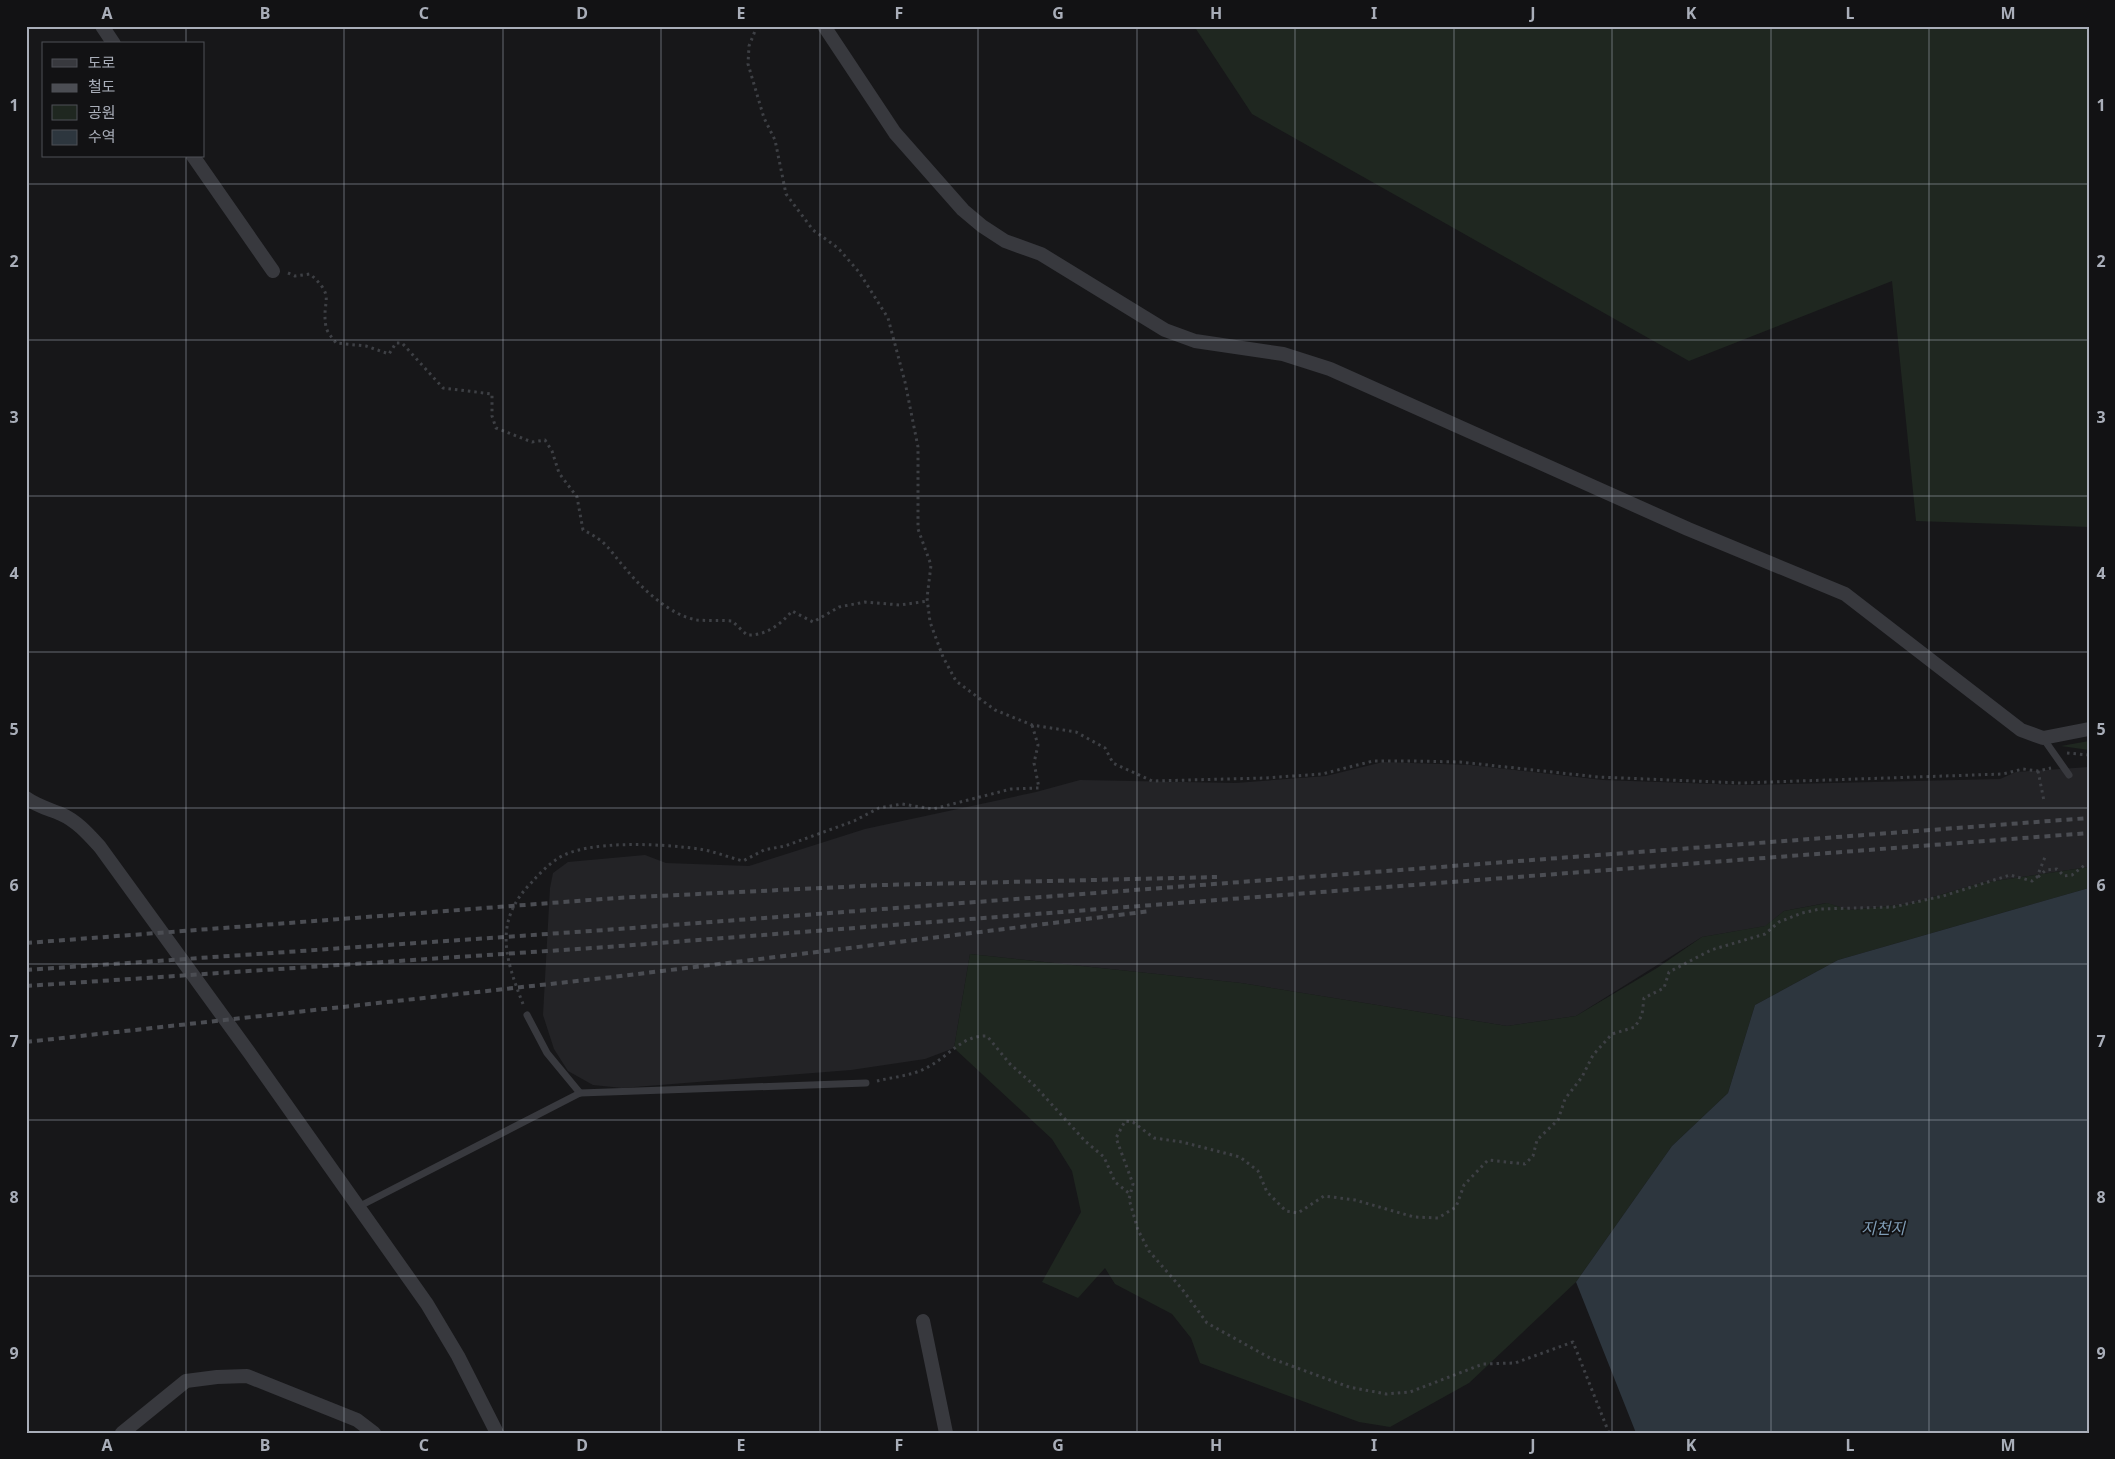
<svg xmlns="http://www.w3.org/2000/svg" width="2115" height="1459" font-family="'Noto Sans','Noto Sans KR',sans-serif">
	<rect width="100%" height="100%" fill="#171719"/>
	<polygon fill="#232326" points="1383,762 1470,765 1603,780 1743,785 2000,779 2016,772 2089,767 2089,867 1981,883 1909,904 1850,910 1826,903 1784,911 1766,926 1702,937 1576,1016 1507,1026 1241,983 970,954 954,1048 925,1059 851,1070 622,1088 593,1085 568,1071 554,1049 543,1015 550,888 553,873 568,862 645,855 666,863 749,866 865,829 1036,792 1080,780 1236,783 1326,776"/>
	<g fill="#1f2720">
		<polygon points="1194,26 2089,26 2089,527 1916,521 1892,281 1689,361 1252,114"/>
		<polygon points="2089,741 2089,750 2061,746"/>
		<polygon points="2089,867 2089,888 1838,960 1755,1005 1728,1093 1672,1146 1576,1282 1469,1383 1390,1427 1359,1422 1200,1363 1191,1338 1172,1314 1115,1284 1105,1268 1078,1298 1042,1282 1081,1212 1072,1171 1052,1139 954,1048 970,954 1241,983 1507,1026 1576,1016 1657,968 1702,937 1765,926 1784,911 1827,903 1850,910 1909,904 1981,883"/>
	</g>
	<polygon fill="#2d363e" points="2089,888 2089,1433 1636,1433 1576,1282 1672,1146 1728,1093 1755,1005 1838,960"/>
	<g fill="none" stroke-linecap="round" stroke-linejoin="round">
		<g stroke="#3e4045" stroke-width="3" stroke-dasharray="2.5 4" stroke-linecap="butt">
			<polyline points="757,26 749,46 748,64 764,118 775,140 786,194 813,230 838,248 859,272 888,318 905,382 918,447 918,529 931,565 927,598 930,622 943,657 956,681 995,710 1032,725 1076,732 1105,748 1113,763 1152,781 1265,778 1322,774 1373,761 1412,761 1460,762 1598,777 1741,783 2003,774 2023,769 2038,771 2051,768"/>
			<path d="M 288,273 L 295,276 L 310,274 C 337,298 321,299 326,327 C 327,332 333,339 336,343 L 366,346 L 389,354 L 396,343 L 402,343 L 443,388 L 492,394 L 492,416 L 496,428 L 532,442 L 545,440 L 552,451 L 559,473 L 577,497 L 583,530 C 608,542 608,549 625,568 C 641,588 671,616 697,620 C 708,621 720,620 732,621 L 747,635 C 766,636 781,624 792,611 L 813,622 L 839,607 L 865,602 L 900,605 L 928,601"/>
			<polyline points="2067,753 2089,755"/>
			<polyline points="2038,771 2044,801"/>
			<polyline points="2038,877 2046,870 2057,869 2064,876 2072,875 2086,864 2089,864"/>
			<path d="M 523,1004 C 505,958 493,921 532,882 C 539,874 548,865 557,859 C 586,839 664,844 699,849 C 713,851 728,857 743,861 L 764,850 L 785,846 L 854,821 L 879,808 L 902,804 L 933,809 L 1011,789 L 1039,788 L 1034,763 L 1038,745 L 1032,725"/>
			<path d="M 877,1081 C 893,1077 911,1076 926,1068 C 949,1057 961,1035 987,1036 L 1010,1064 L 1035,1086 L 1085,1141 L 1104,1157 L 1115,1182 L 1130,1194"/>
			<polyline points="1609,1433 1573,1342 1515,1363 1483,1364 1410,1392 1386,1394 1349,1387 1270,1358 1207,1323 1182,1289 1149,1251 1138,1230 1129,1199 1133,1184 1116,1138 1125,1121 1133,1122 1154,1138 1182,1142 1240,1157 1258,1171 1267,1192 1286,1211 1298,1213 1324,1196 1355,1200 1414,1217 1438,1218 1456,1207 1464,1185 1488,1160 1525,1164 1533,1156 1537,1140 1558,1120 1565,1099 1582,1077 1593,1055 1612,1034 1635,1027 1642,1015 1644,998 1664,988 1669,972 1711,950 1765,934 1779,922 1802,913 1820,909 1893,907 1943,896 2010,875 2032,881 2037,877 2045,857"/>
		</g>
		<g stroke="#38393e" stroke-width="7">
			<polyline points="2043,738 2069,775"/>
			<polyline points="527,1015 547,1053 580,1093"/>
			<polyline points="358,1207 580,1093 866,1083"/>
		</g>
		<g stroke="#38393e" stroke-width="14">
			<polyline points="102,26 114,44"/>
			<polyline points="824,26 895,133 963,210 982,226 1005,241 1041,254 1165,330 1195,341 1283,354 1330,369 1688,529 1845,594 2021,730 2043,738 2089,729"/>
			<polyline points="193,156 273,271"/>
			<path d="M 26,798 C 37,806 49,809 61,814 C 77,821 89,835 100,847 L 251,1055 L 427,1304 L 458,1356 L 497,1433"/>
			<polyline points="923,1321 946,1433"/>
			<polyline points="122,1433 186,1381 217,1377 247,1376 357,1420 374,1433"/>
		</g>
		<g stroke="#4b4d53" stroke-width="4" stroke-dasharray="6 5" stroke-linecap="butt">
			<polyline points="26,943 616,898 883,885 1217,877"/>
			<polyline points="26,970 605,930 2089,818"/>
			<polyline points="26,986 607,947 2089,833"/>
			<polyline points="26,1042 613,977 1151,911"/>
		</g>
	</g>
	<path fill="none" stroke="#a9aeb9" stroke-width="1" stroke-opacity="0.55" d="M 186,26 L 186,44M 344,26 L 344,1433M 503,26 L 503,1433M 661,26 L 661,1433M 820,26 L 820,1433M 978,26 L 978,1433M 1137,26 L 1137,1433M 1295,26 L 1295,1433M 1454,26 L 1454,1433M 1612,26 L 1612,1433M 1771,26 L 1771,1433M 1929,26 L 1929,1433M 186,156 L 186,1433M 26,184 L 2089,184M 26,340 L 2089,340M 26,496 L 2089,496M 26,652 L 2089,652M 26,808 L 2089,808M 26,964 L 2089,964M 26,1120 L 2089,1120M 26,1276 L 2089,1276"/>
	<g text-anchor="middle" stroke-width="4" stroke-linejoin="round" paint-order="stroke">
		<g font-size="16" font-style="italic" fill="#7f9cb5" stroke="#121214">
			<text x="1883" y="1234">지천지</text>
		</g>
	</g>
	<rect width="2115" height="1459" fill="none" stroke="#121214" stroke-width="55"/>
	<rect x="42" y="42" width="162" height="115" fill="#121214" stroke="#4e5056"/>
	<rect x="52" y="59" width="25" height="8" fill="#38393e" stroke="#4e5056"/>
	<text x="88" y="68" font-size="15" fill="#a9aeb9">도로</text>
	<rect x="52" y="84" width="25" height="8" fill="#4b4d53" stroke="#4e5056"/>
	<text x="88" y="92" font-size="15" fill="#a9aeb9">철도</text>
	<rect x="52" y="105" width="25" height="15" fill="#1f2720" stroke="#4e5056"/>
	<text x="88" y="118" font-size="15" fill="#a9aeb9">공원</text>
	<rect x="52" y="130" width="25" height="15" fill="#2d363e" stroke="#4e5056"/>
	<text x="88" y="142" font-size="15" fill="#a9aeb9">수역</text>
	<rect x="28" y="28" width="2060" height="1404" fill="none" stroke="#a9aeb9" stroke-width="2"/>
	<g font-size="16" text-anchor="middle" font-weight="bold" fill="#a9aeb9">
		<text x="107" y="19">A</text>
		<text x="265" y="19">B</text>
		<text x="424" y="19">C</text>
		<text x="582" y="19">D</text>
		<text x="741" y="19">E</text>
		<text x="899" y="19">F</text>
		<text x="1058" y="19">G</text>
		<text x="1216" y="19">H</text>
		<text x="1374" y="19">I</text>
		<text x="1533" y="19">J</text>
		<text x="1691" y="19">K</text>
		<text x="1850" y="19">L</text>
		<text x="2008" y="19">M</text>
		<text x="14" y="111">1</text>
		<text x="2101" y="111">1</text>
		<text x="14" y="267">2</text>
		<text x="2101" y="267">2</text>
		<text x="14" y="423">3</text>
		<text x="2101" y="423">3</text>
		<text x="14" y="579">4</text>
		<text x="2101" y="579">4</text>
		<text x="14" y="735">5</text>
		<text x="2101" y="735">5</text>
		<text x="14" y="891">6</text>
		<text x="2101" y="891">6</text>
		<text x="14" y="1047">7</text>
		<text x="2101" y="1047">7</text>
		<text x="14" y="1203">8</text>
		<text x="2101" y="1203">8</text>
		<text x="14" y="1359">9</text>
		<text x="2101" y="1359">9</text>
		<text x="107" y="1451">A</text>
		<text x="265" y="1451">B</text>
		<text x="424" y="1451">C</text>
		<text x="582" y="1451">D</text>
		<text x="741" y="1451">E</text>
		<text x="899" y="1451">F</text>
		<text x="1058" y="1451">G</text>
		<text x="1216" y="1451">H</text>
		<text x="1374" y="1451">I</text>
		<text x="1533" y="1451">J</text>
		<text x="1691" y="1451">K</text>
		<text x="1850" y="1451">L</text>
		<text x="2008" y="1451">M</text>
	</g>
</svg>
